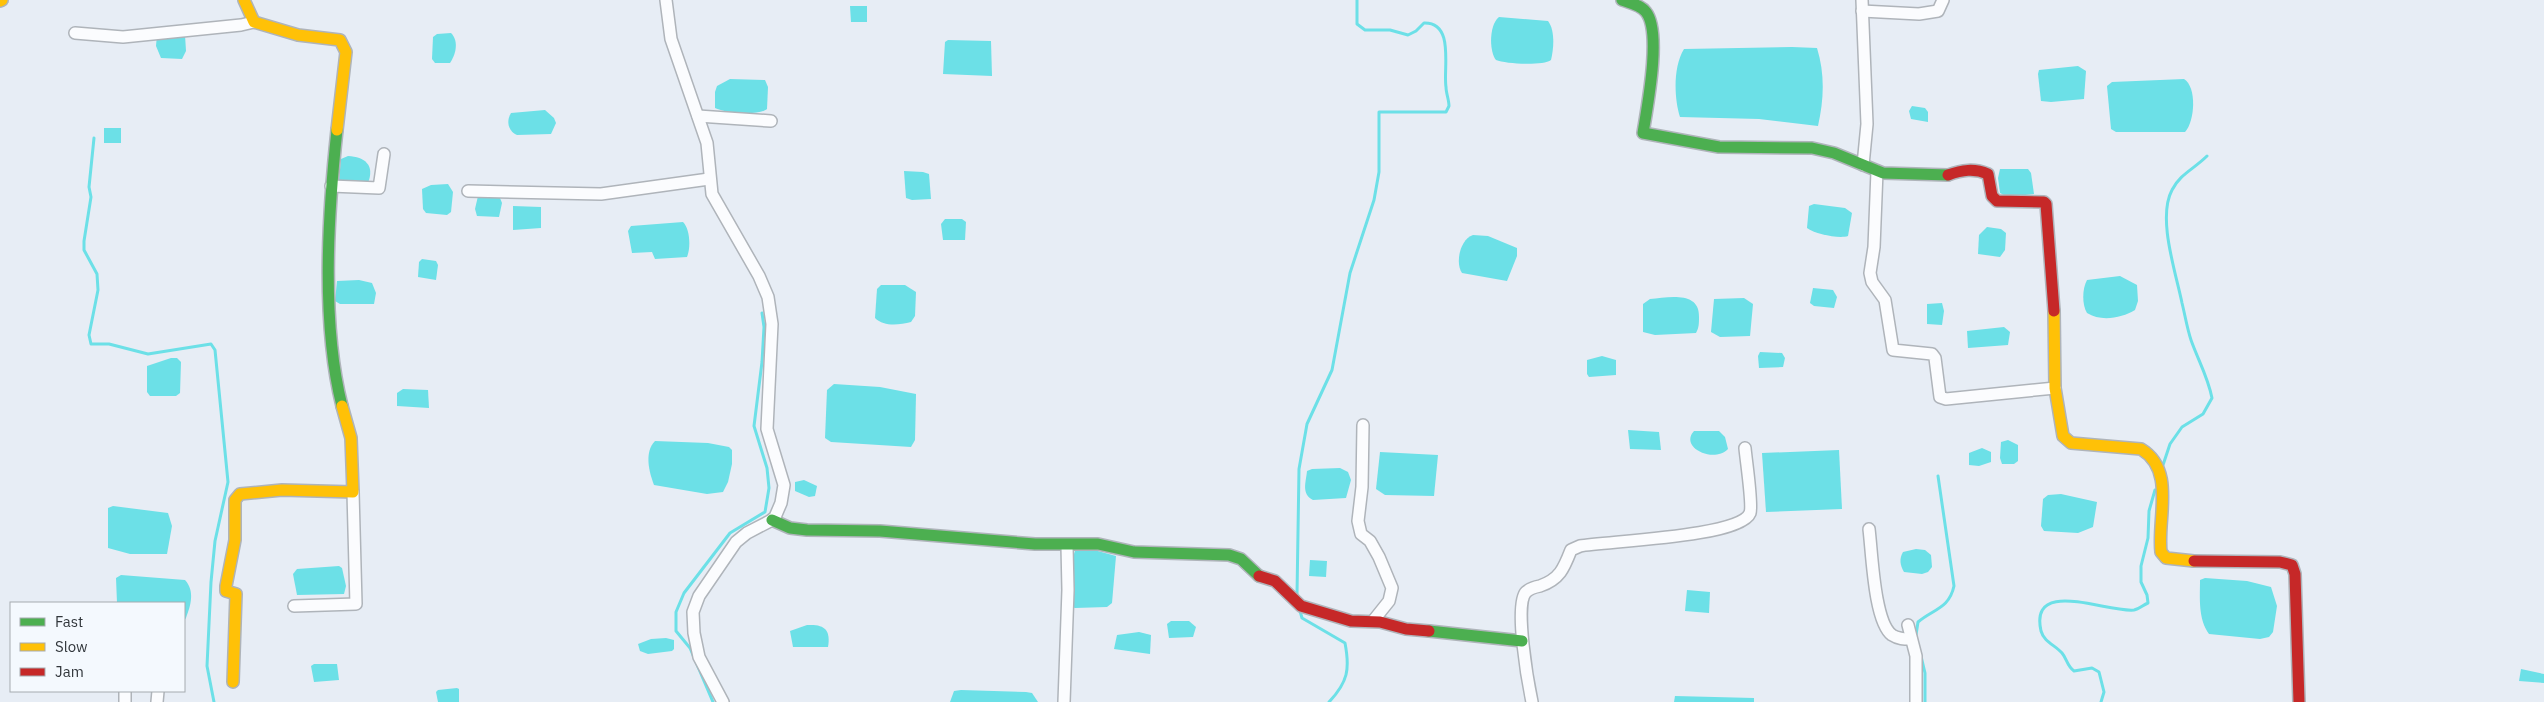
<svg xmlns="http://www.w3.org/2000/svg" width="2544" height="702" font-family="'IBM Plex Sans',sans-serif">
	<rect width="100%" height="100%" fill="#e7edf5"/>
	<g fill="#6ce0e7">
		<polygon points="850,6 867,6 867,22 851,22"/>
		<path d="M 1499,17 L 1548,21 C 1555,30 1554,48 1551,60 C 1543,66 1506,64 1496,60 C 1489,51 1489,25 1499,17 Z"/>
		<path d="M 451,33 C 459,41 456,54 450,63 L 435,63 L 432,59 L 433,37 L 437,34 Z"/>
		<polygon points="157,35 185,35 186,51 182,59 161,58 156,46"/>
		<polygon points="948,40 991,41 992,76 943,74 945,42"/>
		<path d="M 1792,47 L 1817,48 C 1825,74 1824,99 1818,126 L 1759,119 L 1680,117 C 1674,98 1673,67 1684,49 Z"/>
		<polygon points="2078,66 2086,71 2084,99 2051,102 2041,101 2038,74 2039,70"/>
		<path d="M 730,79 L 765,80 L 768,87 L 767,109 C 759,116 725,113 715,108 L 715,92 L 717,86 Z"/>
		<path d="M 2184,79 C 2197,87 2195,121 2185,132 L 2116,132 L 2111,129 L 2107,86 L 2112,82 Z"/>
		<polygon points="1912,106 1925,108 1928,112 1928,122 1911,119 1909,111"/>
		<path d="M 545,110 L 554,118 L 556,123 L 551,134 L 517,135 C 508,131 506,121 511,113 Z"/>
		<rect x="104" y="128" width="17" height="15"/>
		<path d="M 348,156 C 365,157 375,165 368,183 L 341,183 L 339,180 L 341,159 Z"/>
		<polygon points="2000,169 2028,169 2031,173 2034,194 2008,197 2000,193 1998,178"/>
		<polygon points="904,171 923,172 929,174 931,199 912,200 906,198"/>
		<polygon points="448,184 453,192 451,212 447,215 426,213 423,209 422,189 431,185"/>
		<polygon points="478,196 500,198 502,203 499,217 477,216 475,209"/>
		<path d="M 1814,204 L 1845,208 L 1852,213 L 1848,236 C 1839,239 1815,234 1807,228 L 1809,206 Z"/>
		<polygon points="513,206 541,207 541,228 513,230"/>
		<polygon points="945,219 962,219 966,222 965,240 943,240 941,224"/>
		<path d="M 683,222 C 690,229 691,247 687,257 L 655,259 L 652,252 L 632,253 L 628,231 L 631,226 Z"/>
		<polygon points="1987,227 2001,229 2006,233 2005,250 2000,257 1978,254 1979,235"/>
		<path d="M 1473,235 L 1488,236 L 1517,248 L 1517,256 L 1507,281 L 1462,273 C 1455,263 1460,239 1473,235 Z"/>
		<polygon points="422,259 436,261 438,265 436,280 418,277 419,262"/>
		<path d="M 2120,276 L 2137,285 L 2138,301 L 2135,310 C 2122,318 2101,322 2087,313 C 2082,305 2082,289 2087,280 Z"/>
		<polygon points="337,281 359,280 372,283 376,293 374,304 340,304 335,301"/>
		<path d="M 893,285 L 905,285 L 916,292 L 915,316 L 911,322 C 899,325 884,327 875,318 L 877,289 L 881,285 Z"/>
		<polygon points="1813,288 1833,290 1837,297 1834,308 1814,306 1810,303"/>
		<polygon points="1744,298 1753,304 1750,336 1720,337 1711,332 1714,299"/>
		<path d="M 1650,299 C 1669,297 1700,291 1699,317 C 1699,323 1699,328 1696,333 L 1655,335 L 1643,332 L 1643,304 Z"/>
		<polygon points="1942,303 1944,311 1942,325 1927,324 1927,304"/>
		<polygon points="2004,327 2010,332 2008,345 1968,348 1967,331"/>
		<polygon points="1760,352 1782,353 1785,358 1783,367 1759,368 1758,356"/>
		<polygon points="1602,356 1616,360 1616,375 1589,377 1587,374 1587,360"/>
		<polygon points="171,358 177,358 181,362 180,393 176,396 150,396 147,392 147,366"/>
		<polygon points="834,384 880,387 916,394 915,440 911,447 831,442 825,438 827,390"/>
		<polygon points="403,389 428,390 429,408 397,406 397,393"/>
		<polygon points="1628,430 1659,432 1661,450 1630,449"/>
		<path d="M 1694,431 L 1719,431 L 1725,437 L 1728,449 C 1713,464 1679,447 1694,431 Z"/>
		<polygon points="2008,440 2018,445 2018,461 2014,464 2002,464 2000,458 2001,442"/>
		<path d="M 655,441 L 708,443 L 729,447 L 732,450 L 732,464 L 728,482 L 723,492 L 707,494 L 654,485 C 649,472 644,452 655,441 Z"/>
		<polygon points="1982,448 1991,452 1991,462 1979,466 1969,465 1969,453"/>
		<polygon points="1839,450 1842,509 1766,512 1762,453"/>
		<polygon points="1380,452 1438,455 1434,496 1385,495 1376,489"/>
		<path d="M 1340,468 L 1348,472 L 1351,480 L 1346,498 L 1313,500 C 1301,494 1306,482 1307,471 L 1312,469 Z"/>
		<polygon points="804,480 817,486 815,496 809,497 795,491 795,482"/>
		<polygon points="2061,494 2097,502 2093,527 2078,533 2044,531 2041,526 2043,499 2048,495"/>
		<polygon points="113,506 168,513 172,526 167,554 130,554 108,548 108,508"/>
		<path d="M 1916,549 L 1925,550 L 1931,555 L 1932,567 L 1928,572 L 1922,574 L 1904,572 C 1900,565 1899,559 1903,552 Z"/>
		<polygon points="1094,550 1116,556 1112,603 1107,607 1075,608 1072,607 1074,554 1075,551"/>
		<polygon points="1310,560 1327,561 1326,577 1309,576"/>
		<polygon points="339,566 342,568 346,586 344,594 297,595 293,574 297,569"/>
		<path d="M 121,575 L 185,580 C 195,591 191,605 186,618 L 184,621 L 184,603 L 117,603 L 116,578 Z"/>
		<path d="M 2205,578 L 2247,581 L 2271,587 L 2277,606 L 2273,632 L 2269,637 L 2260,639 L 2209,634 C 2198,619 2200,598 2200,580 Z"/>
		<polygon points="1687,590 1710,592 1709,613 1685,611"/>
		<polygon points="1171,621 1189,621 1196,627 1193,637 1169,638 1167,624"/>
		<path d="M 807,625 C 824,624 831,629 828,647 L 793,647 L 790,631 Z"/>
		<polygon points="1139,632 1151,635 1150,654 1114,649 1117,635"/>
		<polygon points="666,638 674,640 674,649 672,651 648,654 640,651 638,644 651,639"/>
		<polygon points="314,664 337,664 339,680 314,682 311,666"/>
		<polygon points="2521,669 2544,674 2544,683 2519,681"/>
		<polygon points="457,688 459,689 459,702 438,702 436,692 438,690"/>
		<polygon points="961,690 1026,692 1032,693 1038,702 950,702 954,691"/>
		<polygon points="1675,696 1754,698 1754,702 1674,702"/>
	</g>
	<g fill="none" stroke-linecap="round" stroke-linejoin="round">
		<g stroke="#6ce0e7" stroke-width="3">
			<polyline points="94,138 89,187 91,197 84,241 84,250 97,274 98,290 89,335 91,344 109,344 148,354 211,344 215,350 228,482 215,541 211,582 207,666 214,702"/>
			<path d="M 2163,465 L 2170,444 L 2182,427 L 2203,414 L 2212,398 C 2208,377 2198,360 2191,340 C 2187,328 2185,315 2182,303 C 2176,273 2157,218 2172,190 C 2180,174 2194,169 2207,156"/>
			<path d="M 1297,595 L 1299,469 L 1307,424 L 1332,370 L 1350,273 L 1374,200 L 1379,172 L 1379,112 L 1446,112 L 1449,106 C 1449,100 1446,93 1446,87 C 1443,69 1455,22 1424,23 L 1416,31 L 1408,35 L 1390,30 L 1365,30 L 1357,24 L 1357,0"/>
			<path d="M 1300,611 L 1302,618 L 1345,643 C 1350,669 1348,682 1329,702"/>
			<path d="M 1916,635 L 1918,622 C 1933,609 1949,609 1954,586 L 1938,476"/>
			<polyline points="1921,656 1925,673 1925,702"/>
			<polyline points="713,702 690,648 676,631 676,612 684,593 730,533 765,512 769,488 767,468 754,426 762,362 764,327 762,313"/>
			<path d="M 2101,702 L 2104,692 L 2099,672 L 2092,668 L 2074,671 C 2067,666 2067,659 2062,653 C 2055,645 2044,642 2041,631 C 2029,577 2107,613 2134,610 C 2139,609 2143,605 2148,603 L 2147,595 L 2141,582 L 2141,566 L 2148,538 L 2149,511 L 2155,490"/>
		</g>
		<g stroke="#afb4ba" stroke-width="14">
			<g id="street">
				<polyline points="666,0 671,39 707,143 712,194 759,276 768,297 772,324 767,429 784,485 781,503 775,517 770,521 747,533 736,542 699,596 693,612 694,633 699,657 723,702"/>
				<polyline points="1862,0 1867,124 1863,165"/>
				<polyline points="1862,11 1919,14 1938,11 1943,0"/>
				<polyline points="75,33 123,37 241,25 254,22"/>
				<polyline points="698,116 771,121"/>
				<polyline points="1877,171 1874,247 1870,273 1872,282 1885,300 1893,350 1932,354 1935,358 1940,397 1946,399 2055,388"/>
				<polyline points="331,186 379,188 384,154"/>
				<polyline points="468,191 601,194 709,179"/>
				<polyline points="1363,425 1362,487 1358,521 1361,534 1370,541 1379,557 1392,588 1389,601 1373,621"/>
				<path d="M 1869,529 C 1872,552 1874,622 1892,635 C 1898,639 1904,639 1911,639"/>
				<polyline points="294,606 356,604 353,492"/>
				<polyline points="1908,625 1916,656 1916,702"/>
				<polyline points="125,702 125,691"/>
				<polyline points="157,702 158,691"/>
				<polyline points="1064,702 1068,590 1067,546"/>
				<path d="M 1532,702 C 1528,683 1514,604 1526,592 C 1530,588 1535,587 1540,586 C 1560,579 1564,568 1571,550 L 1580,546 C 1608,541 1741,537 1750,513 C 1753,505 1746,460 1745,448"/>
			</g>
		</g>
		<g stroke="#afb4ba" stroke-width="14">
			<g id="fast">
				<path d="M 1622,0 C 1630,3 1641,5 1646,12 C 1662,32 1647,108 1643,133 L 1719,147 L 1812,148 L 1834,153 L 1883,173 L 1948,175"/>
				<path d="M 337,130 C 328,214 321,323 342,406"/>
				<polyline points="772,520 790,528 807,530 880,531 1035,544 1098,544 1134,552 1229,555 1241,559 1259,576"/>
				<polyline points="1429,631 1522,641"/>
			</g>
		</g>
		<g stroke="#afb4ba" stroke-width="14">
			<g id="slow">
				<polyline points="244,0 254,22 298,35 340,40 346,52 337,130"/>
				<polyline points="0,1 2,0"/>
				<path d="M 2054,311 L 2055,388 L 2063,436 L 2071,443 L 2141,449 C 2176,470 2157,518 2161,552 L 2166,558 L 2194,561"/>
				<polyline points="233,682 236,594 226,591 226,586 235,540 235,500 240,494 282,490 353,492 351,438 342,406"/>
			</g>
		</g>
		<g stroke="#afb4ba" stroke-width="14">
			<g id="jam">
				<path d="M 1948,175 C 1962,170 1974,168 1988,174 L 1992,196 L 1997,201 L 2044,202 L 2046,204 L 2054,311"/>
				<polyline points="2194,561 2280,562 2292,565 2295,574 2299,702"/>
				<polyline points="1259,576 1275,581 1301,606 1351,621 1380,622 1406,629 1429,631"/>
			</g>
		</g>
		<use href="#street" stroke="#fbfcfe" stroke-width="11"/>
		<use href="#fast" stroke="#4caf50" stroke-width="11"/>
		<use href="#slow" stroke="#ffc107" stroke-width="11"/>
		<use href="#jam" stroke="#c62828" stroke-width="11"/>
	</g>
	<rect x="10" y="602" width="175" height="90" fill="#f4f9fe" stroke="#a6abb0"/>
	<rect x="20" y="618" width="25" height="8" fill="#4caf50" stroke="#a6abb0"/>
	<text x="55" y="627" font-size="15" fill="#31363b">Fast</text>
	<rect x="20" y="643" width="25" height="8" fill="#ffc107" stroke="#a6abb0"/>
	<text x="55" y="652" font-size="15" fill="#31363b">Slow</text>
	<rect x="20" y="668" width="25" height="8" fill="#c62828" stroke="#a6abb0"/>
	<text x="55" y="677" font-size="15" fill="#31363b">Jam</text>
</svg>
